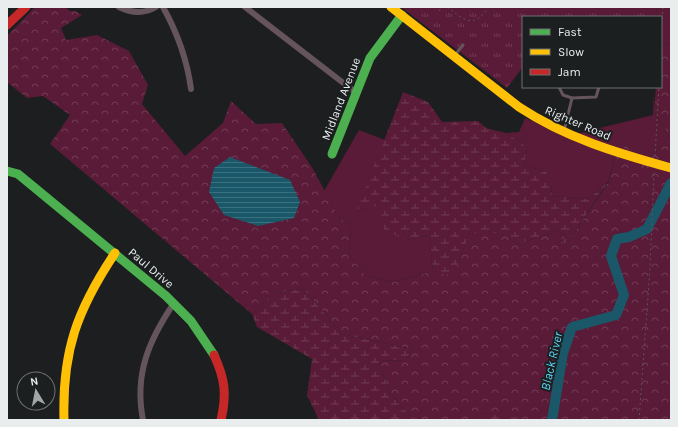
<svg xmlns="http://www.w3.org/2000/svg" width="678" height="427" font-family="Karla,sans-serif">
	<defs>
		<pattern id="forest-crowns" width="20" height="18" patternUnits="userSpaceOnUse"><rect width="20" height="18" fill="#591b37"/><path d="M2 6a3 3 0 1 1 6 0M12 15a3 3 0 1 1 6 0" fill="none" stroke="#713c54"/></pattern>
		<pattern id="wetland-marsh" width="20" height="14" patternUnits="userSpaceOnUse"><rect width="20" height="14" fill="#591b37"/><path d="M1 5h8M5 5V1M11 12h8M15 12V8" fill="none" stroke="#713c54"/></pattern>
		<pattern id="park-tufts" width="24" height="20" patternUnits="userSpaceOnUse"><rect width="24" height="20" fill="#591b37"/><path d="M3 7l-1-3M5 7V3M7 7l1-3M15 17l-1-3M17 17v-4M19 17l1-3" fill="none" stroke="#713c54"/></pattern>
		<pattern id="water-rules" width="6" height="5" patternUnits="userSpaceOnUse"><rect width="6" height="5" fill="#1a5869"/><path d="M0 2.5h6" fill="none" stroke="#3b707f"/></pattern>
	</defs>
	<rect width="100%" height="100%" fill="#1c1e1f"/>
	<g fill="#591b37">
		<polygon points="657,7 671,7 671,42 661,46 661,17 656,17"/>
		<polygon points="654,87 654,110 669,136 655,153 615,157 608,182 588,199 553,196 547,172 524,165 527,147 506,133 519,132 525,118 570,137 583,132 653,115"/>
		<polygon points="359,130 385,140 357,212 380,204 406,240 429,235 433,271 393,282 365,275 349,254 351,225 339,218 324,191"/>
	</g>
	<polygon fill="url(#forest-crowns)" points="35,7 65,7 70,11 75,11 82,15 61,28 66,40 97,35 129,51 148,85 142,104 185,156 223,123 231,101 256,124 282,123 313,169 339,218 351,225 349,254 365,275 393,282 433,271 453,275 470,233 502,233 518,244 558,231 566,236 557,244 568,242 608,183 615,157 626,145 655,153 669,136 654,110 656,87 661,87 661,46 671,42 671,420 523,420 481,413 481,420 424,420 411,417 389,392 379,361 406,360 412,349 342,334 304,289 274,293 252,314 50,144 70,115 43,96 27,98 7,82 7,36"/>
	<g fill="url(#wetland-marsh)">
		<polygon points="403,92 428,102 442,122 478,121 486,128 506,133 527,147 524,165 547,172 553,196 588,199 608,182 568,242 556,245 566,236 558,231 518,244 502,233 470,233 453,276 433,271 429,235 406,240 384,230 380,205 356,212"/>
		<polygon points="304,289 342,334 412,349 406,360 379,361 389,392 411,417 424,420 319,420 307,395 312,359 257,327 252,314 274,293"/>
		<polygon points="481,413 521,418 523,420 481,420"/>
	</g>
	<polygon fill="url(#park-tufts)" points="401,7 657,7 656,17 523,17 523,67 507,88"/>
	<polygon fill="url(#water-rules)" points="230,157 290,180 300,202 294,218 258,226 224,215 209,192 214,168"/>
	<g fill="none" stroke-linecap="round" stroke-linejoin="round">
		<polyline stroke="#1a5869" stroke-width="10" points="552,420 563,353 572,327 616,315 624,295 611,256 617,239 629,237 647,229 671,183"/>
		<g stroke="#5d5559" stroke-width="1" stroke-dasharray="2 3" stroke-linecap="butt">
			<path d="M 447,7 C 466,21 473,29 489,7"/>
			<polyline points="439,11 442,7"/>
			<polyline points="661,34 663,7"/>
			<polyline points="655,156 659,87"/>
			<polyline points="639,420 650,269 654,171"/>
		</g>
		<g stroke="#65545b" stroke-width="3">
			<polyline points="455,55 463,45"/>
			<polyline points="559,87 563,95 572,98 596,97 599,87"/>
			<polyline points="564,131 572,98"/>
		</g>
		<g stroke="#65545b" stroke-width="6">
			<path d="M 119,7 C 131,13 144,14 156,7"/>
			<path d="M 163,7 C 178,34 187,59 191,89"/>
			<polyline points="245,7 355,92"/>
			<path d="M 143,420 C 134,374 149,340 174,303"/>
		</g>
		<g stroke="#4caf50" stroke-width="9">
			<polyline points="332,154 370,58 402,15"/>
			<polyline points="7,171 18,174 166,296 191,321 214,355"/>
		</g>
		<g stroke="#ffc107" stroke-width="9">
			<path d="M 391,7 L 519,107 C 566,138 617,153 671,168"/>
			<path d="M 64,420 C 62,351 77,310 115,253"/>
		</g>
		<g stroke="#c62828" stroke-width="9">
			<polyline points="7,25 26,7"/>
			<path d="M 214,355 C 225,379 227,394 221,420"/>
		</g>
	</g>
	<g text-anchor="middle" stroke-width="4" stroke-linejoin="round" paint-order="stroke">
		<g font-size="12" fill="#eaedee" stroke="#1b1f20">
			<text transform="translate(341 99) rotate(-69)" y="4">Midland Avenue</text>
			<text transform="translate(578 123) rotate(23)" y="4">Righter Road</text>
			<text transform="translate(151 268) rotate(40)" y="4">Paul Drive</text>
		</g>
		<g font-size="13" font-style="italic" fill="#59d5f9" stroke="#1b1f20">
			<text transform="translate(551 361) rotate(-77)" y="5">Black River</text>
		</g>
	</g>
	<rect width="678" height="427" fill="none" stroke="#eaedee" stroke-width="16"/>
	<rect x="522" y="16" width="140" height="72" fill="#1b1f20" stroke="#6e7172"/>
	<rect x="530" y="29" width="20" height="6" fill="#4caf50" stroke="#6e7172"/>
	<text x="558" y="36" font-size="12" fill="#eaedee">Fast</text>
	<rect x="530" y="49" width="20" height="6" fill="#ffc107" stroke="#6e7172"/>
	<text x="558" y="56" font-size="12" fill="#eaedee">Slow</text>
	<rect x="530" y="69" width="20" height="6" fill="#c62828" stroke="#6e7172"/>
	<text x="558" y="76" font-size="12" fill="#eaedee">Jam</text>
	<g transform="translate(36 391) rotate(350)"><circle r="19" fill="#1b1f20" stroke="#6e7172"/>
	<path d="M0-3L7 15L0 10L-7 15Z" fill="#a2a5a6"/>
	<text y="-6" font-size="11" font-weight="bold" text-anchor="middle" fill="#eaedee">N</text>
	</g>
</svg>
